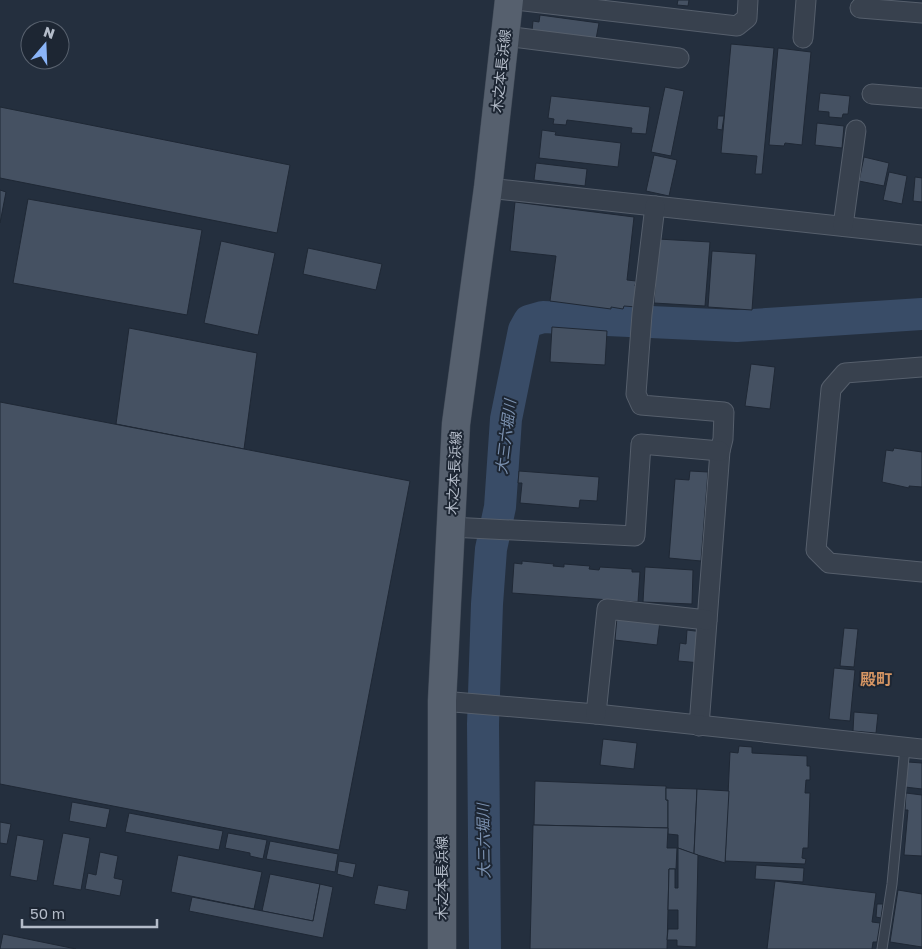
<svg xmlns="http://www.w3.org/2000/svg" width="922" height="949" font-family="'Golos Text','Noto Sans JP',sans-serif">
	<rect width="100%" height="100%" fill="#242f3e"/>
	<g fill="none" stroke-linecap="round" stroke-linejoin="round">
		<polyline stroke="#394c67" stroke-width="32" points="485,949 483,724 487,604 491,549 500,507 506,419 524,330 529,321 543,317 737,326 922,314"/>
	</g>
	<g fill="#455162" stroke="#1f2835">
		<polygon points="678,0 689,0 688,6 677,5"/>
		<polygon points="540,15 599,23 596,39 532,31 533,21 539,22"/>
		<polygon points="731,44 774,48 762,174 755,174 757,156 721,153"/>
		<polygon points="778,48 811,52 802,145 785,143 784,146 769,145"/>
		<polygon points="665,87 684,91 671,156 651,152"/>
		<polygon points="820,93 850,96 848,114 843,114 842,118 829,117 829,112 818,111"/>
		<polygon points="551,96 650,107 646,134 631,133 632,128 567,120 566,125 553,124 554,119 548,118"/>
		<polygon points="0,107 290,165 277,233 0,178"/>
		<polygon points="718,116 724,116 722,130 717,129"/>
		<polygon points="817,123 844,126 842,148 815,145"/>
		<polygon points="542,130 556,132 555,135 621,143 618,167 539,158"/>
		<polygon points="654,155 677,160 669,196 646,191"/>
		<polygon points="864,157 889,163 884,186 859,181"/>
		<polygon points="536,163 587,169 585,186 534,180"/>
		<polygon points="889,172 907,176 902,204 883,200"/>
		<polygon points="915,177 922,178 922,202 913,201"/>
		<polygon points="0,190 6,192 0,223"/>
		<polygon points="28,199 202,230 187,315 13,283"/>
		<polygon points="515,202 634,217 627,280 636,281 635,286 638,286 636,307 624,306 623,309 611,307 611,309 550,301 556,256 510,251"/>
		<polygon points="658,239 710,242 705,306 654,303"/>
		<polygon points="221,241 275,253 258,335 204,323"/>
		<polygon points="308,248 382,264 376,290 303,274"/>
		<polygon points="712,251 756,254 752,310 708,307"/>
		<polygon points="552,327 607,331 605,365 550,362"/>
		<polygon points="129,328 257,353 244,449 116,424"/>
		<polygon points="751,364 775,367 770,409 745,406"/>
		<polygon points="0,402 410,481 339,850 0,784"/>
		<polygon points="894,448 922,452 922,487 909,486 909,488 882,482 886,450 893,451"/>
		<polygon points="519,471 599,477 597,501 580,500 579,508 520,503 522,483 518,483"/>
		<polygon points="690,471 708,472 701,561 669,558 675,479 689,480"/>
		<polygon points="522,561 554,564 553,566 564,567 564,564 590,566 589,569 599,570 600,567 632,569 632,572 640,572 638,602 512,593 514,563 522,564"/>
		<polygon points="645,567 693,570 692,604 643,602"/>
		<polygon points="617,617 660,621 657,645 615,640"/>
		<polygon points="844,628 858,629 854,667 840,666"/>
		<polygon points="687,630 703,632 701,663 678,661 680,643 686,644"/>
		<polygon points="834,668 855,670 850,721 829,719"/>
		<polygon points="854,712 878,714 876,733 853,731"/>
		<polygon points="603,739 637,743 634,769 600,765"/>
		<polygon points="739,746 752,747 752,753 807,756 807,766 810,766 810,780 806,780 805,793 810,793 808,848 803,848 802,858 806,859 805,864 725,861 730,752 738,753"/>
		<polygon points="908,762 922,763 922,789 905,787"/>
		<polygon points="535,781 666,786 666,800 668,800 668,828 534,825"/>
		<polygon points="666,788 697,789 694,854 678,848 678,835 668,834 668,800 666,800"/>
		<polygon points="697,789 729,791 725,863 694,854"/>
		<polygon points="906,793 922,795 922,856 904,855 908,810 905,810"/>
		<polygon points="72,802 110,809 106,828 69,821"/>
		<polygon points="129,813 223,831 219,850 125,832"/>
		<polygon points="0,822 11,824 7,844 0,843"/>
		<polygon points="533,825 668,828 667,848 677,848 676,869 669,869 667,949 530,949"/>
		<polygon points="63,833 90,838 81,890 53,885"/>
		<polygon points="228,833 267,840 263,859 250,856 250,853 225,848"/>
		<polygon points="17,835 44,840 37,881 10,876"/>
		<polygon points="270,841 338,854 335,872 266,859"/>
		<polygon points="678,848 698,855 696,947 677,946 677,940 667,940 668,929 678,929 678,910 668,910 669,869 675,869 675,888 678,888"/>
		<polygon points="100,852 118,856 114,878 123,880 120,896 85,889 88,873 96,875"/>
		<polygon points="178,855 262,872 254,909 171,892"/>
		<polygon points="339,861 356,864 353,878 337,874"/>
		<polygon points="756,865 804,868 803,882 755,879"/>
		<polygon points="270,874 320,884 313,921 262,911"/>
		<polygon points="775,881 876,893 872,922 880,923 877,942 873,942 872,949 767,949"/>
		<polygon points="320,884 333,887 323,938 189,911 192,897 313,921"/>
		<polygon points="378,885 409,891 406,910 374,904"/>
		<polygon points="898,890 922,894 922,947 890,942"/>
		<polygon points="877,904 883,904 881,918 876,917"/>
		<polygon points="3,934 76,949 0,949"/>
	</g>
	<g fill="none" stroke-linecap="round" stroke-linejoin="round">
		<g stroke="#565f6c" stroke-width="11">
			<polyline id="lane" points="882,949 892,884 905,747"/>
		</g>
		<g stroke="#565f6c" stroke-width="21">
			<g id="street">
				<polyline points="516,0 737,26 747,18 748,0"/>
				<polyline points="860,8 922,13"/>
				<polyline points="505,36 679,58"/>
				<polyline points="803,38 806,0"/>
				<polyline points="872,94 922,98"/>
				<polyline points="488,188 922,235"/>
				<polyline points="655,206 642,314 636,394 641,405 724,412 723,439 720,451 699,726"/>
				<polyline points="843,226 856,130"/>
				<polyline points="922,367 845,373 831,389 816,550 829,563 922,572"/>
				<polyline points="450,527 635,536 641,444 720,451"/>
				<polyline points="442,701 596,714 922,749"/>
				<polyline points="596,714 607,609 707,620"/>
			</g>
		</g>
		<g stroke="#414a57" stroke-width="29">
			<polyline id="primary" points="442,949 442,701 456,424 488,188 509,0"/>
		</g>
		<use href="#lane" stroke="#38414e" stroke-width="9"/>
		<use href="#street" stroke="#38414e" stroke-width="19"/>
		<use href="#primary" stroke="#56606e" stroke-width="28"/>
	</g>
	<g text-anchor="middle" stroke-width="4" stroke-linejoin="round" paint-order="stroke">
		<g font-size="14" fill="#b4bcc9" stroke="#1d2633">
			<text transform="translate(501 71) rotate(-84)" y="5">木之本長浜線</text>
			<text transform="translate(454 473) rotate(-87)" y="5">木之本長浜線</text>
			<text transform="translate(442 878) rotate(-90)" y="5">木之本長浜線</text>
		</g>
		<g font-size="15" font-style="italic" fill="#7c92b1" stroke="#1d2633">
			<text transform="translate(506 437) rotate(-83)" y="5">大三六堀川</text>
			<text transform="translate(484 841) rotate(-91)" y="5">大三六堀川</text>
		</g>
		<g font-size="16" font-weight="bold" fill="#d59563" stroke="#1d2633">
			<text x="876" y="685">殿町</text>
		</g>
	</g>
	<g transform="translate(45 45) rotate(19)"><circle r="24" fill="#1d2633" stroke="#59626f"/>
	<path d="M0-4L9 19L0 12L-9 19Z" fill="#8ab4f8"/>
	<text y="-8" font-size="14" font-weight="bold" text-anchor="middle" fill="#b4bcc9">N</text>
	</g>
	<path d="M22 919v8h135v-8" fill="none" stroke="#b4bcc9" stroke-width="2.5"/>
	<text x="30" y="919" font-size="15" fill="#b4bcc9" stroke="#1d2633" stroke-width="4" paint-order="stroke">50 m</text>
</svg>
